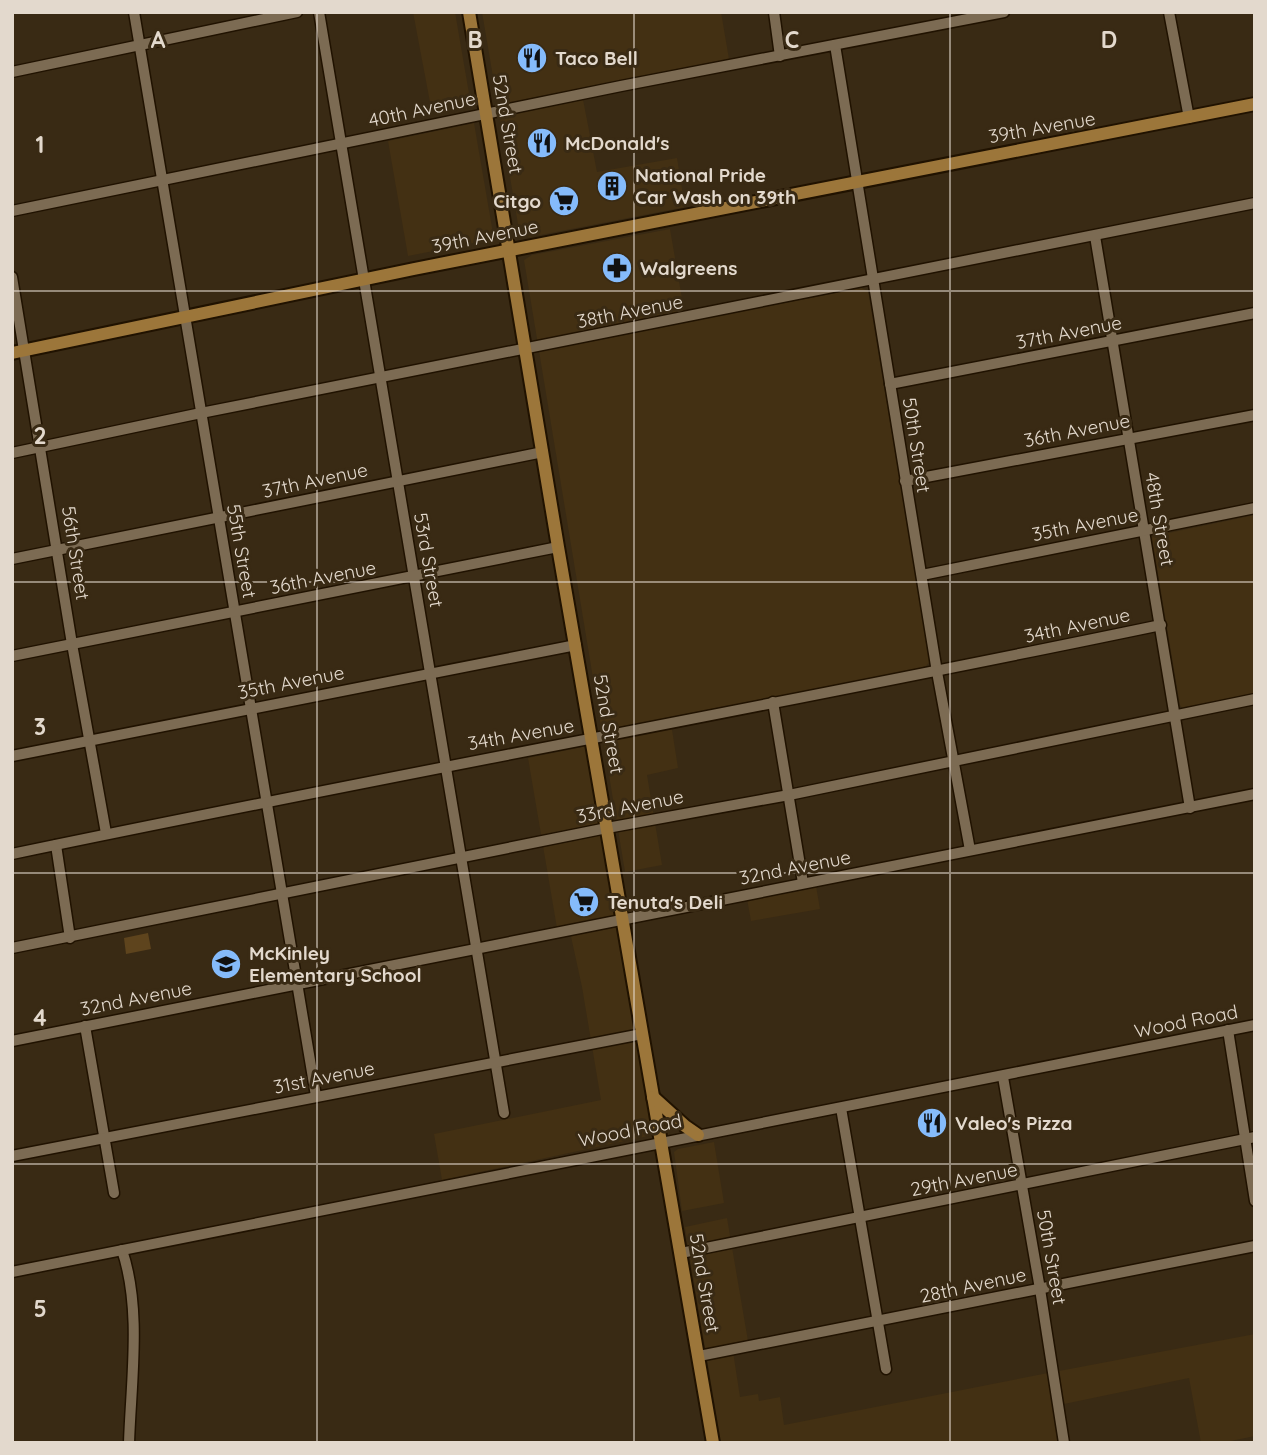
<svg xmlns="http://www.w3.org/2000/svg" width="1267" height="1455" font-family="Quicksand,sans-serif">
	<rect width="100%" height="100%" fill="#392a14"/>
	<g fill="#433013">
		<polygon points="413,12 455,12 471,105 432,113"/>
		<polygon points="482,12 721,12 729,59 581,89 597,172 677,158 685,207 530,237 520,236"/>
		<polygon points="474,123 494,239 408,256 388,141"/>
		<polygon points="670,229 686,322 861,288 868,291 930,661 926,666 918,669 670,717 678,768 647,775 662,865 625,872 524,260 532,255"/>
		<polygon points="1255,515 1255,696 1183,709 1180,705 1152,538 1154,536"/>
		<polygon points="587,746 653,1135 442,1180 434,1134 601,1100 582,987 570,932 558,934 528,758"/>
		<polygon points="816,886 820,909 751,921 747,899"/>
		<polygon points="714,1142 724,1203 682,1211 674,1152 678,1149"/>
		<polygon points="727,1218 748,1341 732,1345 740,1397 758,1394 759,1401 780,1397 784,1425 1048,1373 1059,1443 721,1443 685,1227"/>
		<polygon points="1255,1334 1255,1436 1221,1443 1201,1443 1189,1378 1064,1404 1059,1371"/>
	</g>
	<polygon fill="#5e441d" points="148,933 151,949 126,954 124,938"/>
	<g fill="none" stroke-linecap="round" stroke-linejoin="round">
		<g stroke="#201200" stroke-width="13">
			<g id="minor">
				<polyline points="134,12 316,1096"/>
				<polyline points="319,12 504,1113"/>
				<polyline points="774,12 780,56"/>
				<polyline points="1169,12 1189,118"/>
				<polyline points="835,45 937,672 970,850"/>
				<polyline points="12,72 297,12"/>
				<polyline points="12,211 621,86 1004,12"/>
				<polyline points="1095,236 1190,808"/>
				<polyline points="12,277 72,644 106,833"/>
				<polyline points="890,384 1255,313"/>
				<polyline points="12,453 201,413 1255,203"/>
				<polyline points="905,481 1255,415"/>
				<polyline points="12,559 543,452"/>
				<polyline points="922,575 1255,508"/>
				<polyline points="12,656 558,547"/>
				<polyline points="773,702 803,883"/>
				<polyline points="12,756 576,645"/>
				<polyline points="56,845 70,938"/>
				<path d="M 12,854 C 394,774 778,705 1161,625"/>
				<polyline points="12,948 607,828 789,795 1255,699"/>
				<polyline points="85,1026 114,1193"/>
				<polyline points="1228,1030 1255,1201"/>
				<polyline points="12,1041 1255,794"/>
				<polyline points="1003,1077 1040,1289 1064,1443"/>
				<polyline points="841,1108 886,1369"/>
				<polyline points="12,1156 642,1034"/>
				<path d="M 122,1250 C 142,1309 131,1381 129,1443"/>
				<polyline points="681,1253 1255,1137"/>
				<polyline points="12,1272 1255,1025"/>
				<polyline points="699,1356 1255,1246"/>
			</g>
		</g>
		<g stroke="#201200" stroke-width="16">
			<g id="major">
				<polyline points="469,12 558,547 713,1443"/>
				<polyline points="12,353 414,269 1255,104"/>
				<polyline points="653,1097 685,1126 698,1135"/>
			</g>
		</g>
		<use href="#minor" stroke="#7c6b53" stroke-width="10"/>
		<use href="#major" stroke="#9c763a" stroke-width="12"/>
	</g>
	<path fill="none" stroke="#e3d9cd" stroke-width="2" stroke-opacity="0.55" d="M 317,12 L 317,1443M 634,12 L 634,1443M 950,12 L 950,1443M 12,291 L 1255,291M 12,582 L 1255,582M 12,873 L 1255,873M 12,1164 L 1255,1164"/>
	<defs>
		<g id="restaurant-disc" transform="scale(1.575)"><circle r="9.5" fill="#85bbfb" stroke="#392a14"/><path d="M-5-6h1v4h1v-4h1v4h1v-4h1v5L-1.5 .5V6h-2V.5L-5-1ZM5-6V6H3V1.5H1.5Q1.5-4 5-6Z" fill="#111"/></g>
		<g id="building-disc" transform="scale(1.575)"><circle r="9.5" fill="#85bbfb" stroke="#392a14"/><path d="M-4-6H4V6H1V3H-1V6H-4ZM-2.5-4.3h1.7v1.8h-1.7ZM.8-4.3h1.7v1.8H.8ZM-2.5-1h1.7V.8h-1.7ZM.8-1h1.7V.8H.8Z" fill="#111"/></g>
		<g id="supermarket-disc" transform="scale(1.575)"><circle r="9.5" fill="#85bbfb" stroke="#392a14"/><path d="M-6-5.5h2.5l.6 2H6L4.5 2H-2.5L-4.4-4H-6ZM-1.5 3.2a1.3 1.3 0 1 0 .1 0ZM3 3.2a1.3 1.3 0 1 0 .1 0Z" fill="#111"/></g>
		<g id="pharmacy-disc" transform="scale(1.575)"><circle r="9.5" fill="#85bbfb" stroke="#392a14"/><path d="M-2-6h4v4h4v4h-4v4h-4v-4h-4v-4h4Z" fill="#111"/></g>
		<g id="school-disc" transform="scale(1.575)"><circle r="9.5" fill="#85bbfb" stroke="#392a14"/><path d="M0-5L7-2L0 1L-7-2ZM-4 1L0 2.5L4 1V4Q0 6-4 4Z" fill="#111"/></g>
	</defs>
	<g fill-rule="evenodd">
		<use href="#restaurant-disc" x="532" y="58"/>
		<use href="#restaurant-disc" x="542" y="143"/>
		<use href="#building-disc" x="612" y="186"/>
		<use href="#supermarket-disc" x="564" y="201"/>
		<use href="#pharmacy-disc" x="617" y="268"/>
		<use href="#supermarket-disc" x="584" y="902"/>
		<use href="#school-disc" x="226" y="964"/>
		<use href="#restaurant-disc" x="932" y="1123"/>
	</g>
	<g text-anchor="middle" stroke-width="6" stroke-linejoin="round" paint-order="stroke">
		<g font-size="19" font-weight="bold" fill="#e3d9cd" stroke="#392a14" text-anchor="start">
			<text x="555" y="65">Taco Bell</text>
			<text x="565" y="150">McDonald's</text>
			<text x="635" y="182">National Pride<tspan x="635" dy="22">Car Wash on 39th</tspan></text>
			<text x="541" y="208" text-anchor="end">Citgo</text>
			<text x="640" y="275">Walgreens</text>
			<text x="607" y="909">Tenuta's Deli</text>
			<text x="249" y="960">McKinley<tspan x="249" dy="22">Elementary School</tspan></text>
			<text x="955" y="1130">Valeo's Pizza</text>
		</g>
		<g font-size="19" fill="#e3d9cd" stroke="#392a14">
			<text transform="translate(422 109) rotate(-12)" y="7">40th Avenue</text>
			<text transform="translate(508 124) rotate(80)" y="7">52nd Street</text>
			<text transform="translate(1042 127) rotate(-10)" y="7">39th Avenue</text>
			<text transform="translate(485 236) rotate(-11)" y="7">39th Avenue</text>
			<text transform="translate(630 311) rotate(-11)" y="7">38th Avenue</text>
			<text transform="translate(1069 332) rotate(-11)" y="7">37th Avenue</text>
			<text transform="translate(1077 430) rotate(-11)" y="7">36th Avenue</text>
			<text transform="translate(917 445) rotate(81)" y="7">50th Street</text>
			<text transform="translate(315 480) rotate(-12)" y="7">37th Avenue</text>
			<text transform="translate(1160 519) rotate(80)" y="7">48th Street</text>
			<text transform="translate(1085 524) rotate(-11)" y="7">35th Avenue</text>
			<text transform="translate(242 551) rotate(80)" y="7">55th Street</text>
			<text transform="translate(76 553) rotate(81)" y="7">56th Street</text>
			<text transform="translate(429 560) rotate(80)" y="7">53rd Street</text>
			<text transform="translate(323 577) rotate(-11)" y="7">36th Avenue</text>
			<text transform="translate(1077 625) rotate(-12)" y="7">34th Avenue</text>
			<text transform="translate(291 682) rotate(-11)" y="7">35th Avenue</text>
			<text transform="translate(609 724) rotate(80)" y="7">52nd Street</text>
			<text transform="translate(521 734) rotate(-10)" y="7">34th Avenue</text>
			<text transform="translate(630 806) rotate(-11)" y="7">33rd Avenue</text>
			<text transform="translate(795 867) rotate(-11)" y="7">32nd Avenue</text>
			<text transform="translate(136 998) rotate(-11)" y="7">32nd Avenue</text>
			<text transform="translate(1186 1021) rotate(-11)" y="7">Wood Road</text>
			<text transform="translate(324 1077) rotate(-11)" y="7">31st Avenue</text>
			<text transform="translate(630 1130) rotate(-11)" y="7">Wood Road</text>
			<text transform="translate(964 1179) rotate(-11)" y="7">29th Avenue</text>
			<text transform="translate(1052 1257) rotate(80)" y="7">50th Street</text>
			<text transform="translate(705 1283) rotate(80)" y="7">52nd Street</text>
			<text transform="translate(973 1285) rotate(-12)" y="7">28th Avenue</text>
		</g>
	</g>
	<g font-size="23" text-anchor="middle" font-weight="bold" fill="#e3d9cd" stroke="#392a14" stroke-width="6" stroke-linejoin="round" paint-order="stroke">
		<text x="158" y="48">A</text>
		<text x="475" y="48">B</text>
		<text x="792" y="48">C</text>
		<text x="1109" y="48">D</text>
		<text x="40" y="153">1</text>
		<text x="40" y="444">2</text>
		<text x="40" y="735">3</text>
		<text x="40" y="1026">4</text>
		<text x="40" y="1317">5</text>
	</g>
	<rect width="1267" height="1455" fill="none" stroke="#e3d9cd" stroke-width="28"/>
</svg>
